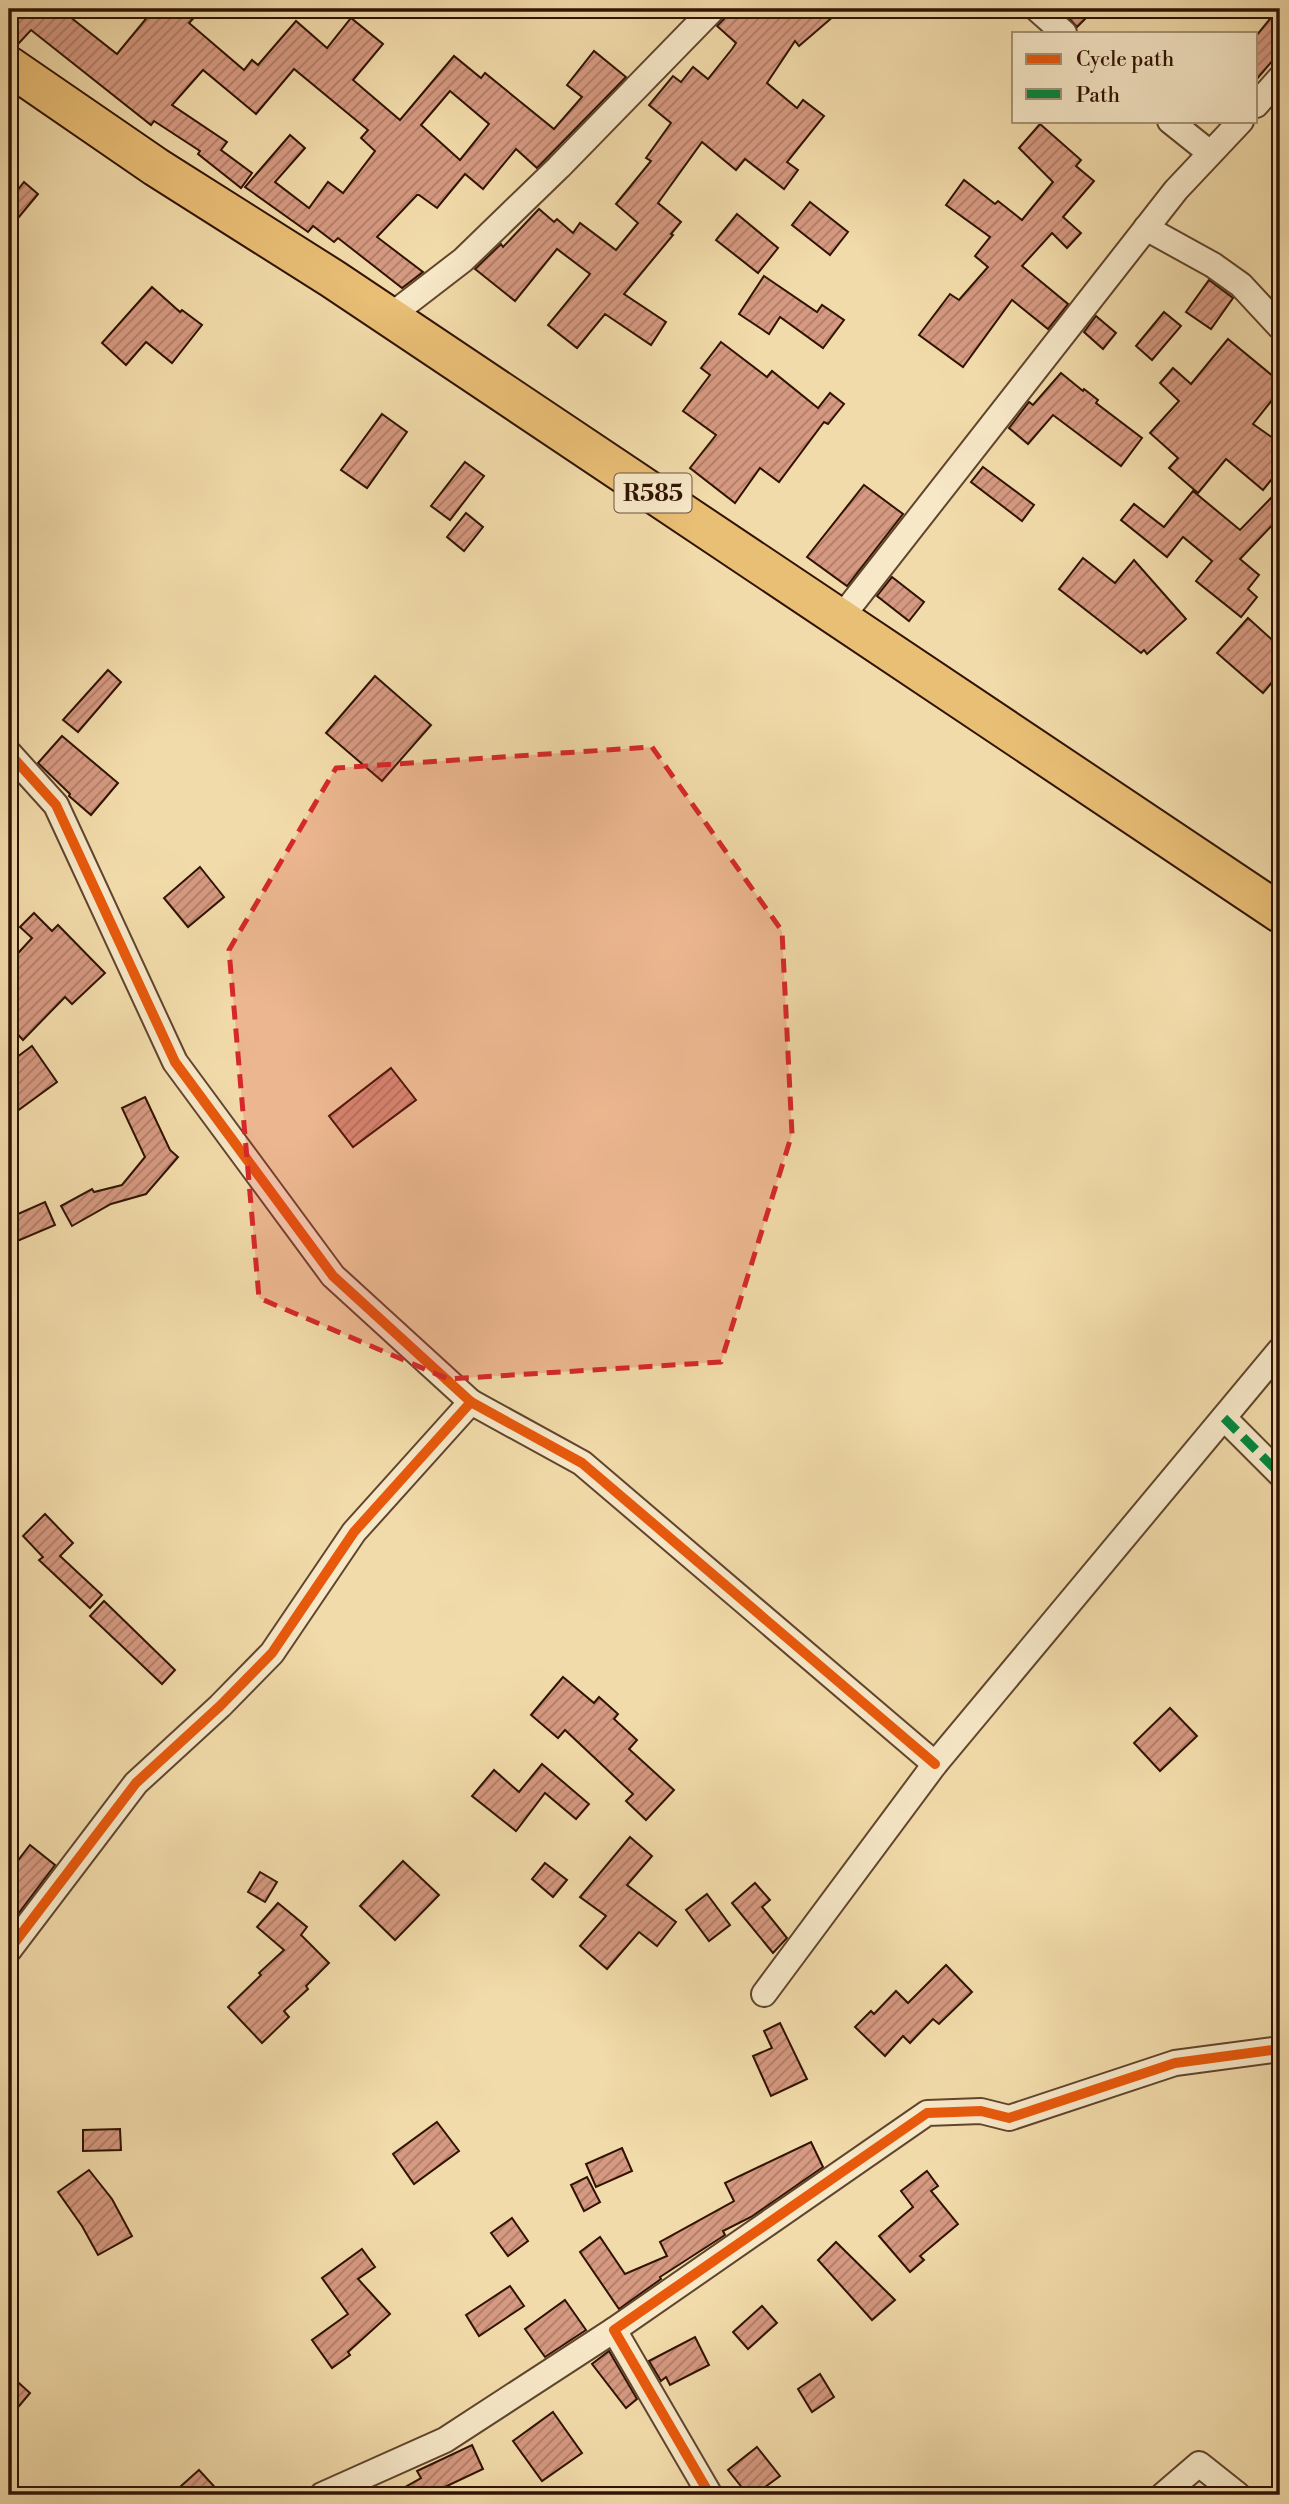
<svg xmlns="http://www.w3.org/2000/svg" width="1289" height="2504" font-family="'Libre Bodoni',serif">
	<defs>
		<pattern id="building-hatch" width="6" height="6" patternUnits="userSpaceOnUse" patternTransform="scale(1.75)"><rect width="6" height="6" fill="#d69981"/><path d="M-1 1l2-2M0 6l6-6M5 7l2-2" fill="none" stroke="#ae7c67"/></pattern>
	</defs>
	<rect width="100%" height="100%" fill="#f2dbaa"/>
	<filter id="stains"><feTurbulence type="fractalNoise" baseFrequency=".00286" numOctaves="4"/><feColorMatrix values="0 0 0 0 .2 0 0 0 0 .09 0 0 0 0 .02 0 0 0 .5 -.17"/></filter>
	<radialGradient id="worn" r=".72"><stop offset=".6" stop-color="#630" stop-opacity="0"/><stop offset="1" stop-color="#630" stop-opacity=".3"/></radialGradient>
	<g fill="url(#building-hatch)" stroke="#301303" stroke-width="2" fill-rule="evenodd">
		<path d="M 9,9 L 60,9 L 117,54 L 154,9 L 202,9 L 189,23 L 244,70 L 252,60 L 258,65 L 296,21 L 327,48 L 351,18 L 383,44 L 353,80 L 400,120 L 454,56 L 481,78 L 485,73 L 554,129 L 582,97 L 567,85 L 594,51 L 626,77 L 537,168 L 516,149 L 483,189 L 465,174 L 437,208 L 419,195 L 417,195 L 377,237 L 423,272 L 402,288 L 338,238 L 334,242 L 313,226 L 308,232 L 245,187 L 290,135 L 305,148 L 275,182 L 309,208 L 328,182 L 343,193 L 375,151 L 361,138 L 368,130 L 294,69 L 256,114 L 203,70 L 172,105 L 227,142 L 221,150 L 252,173 L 241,188 L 198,154 L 200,151 L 154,121 L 151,125 L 31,30 L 19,43 L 9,33 ZM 450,91 L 489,124 L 460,160 L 421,125 Z"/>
		<polygon points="727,9 756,9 766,17 775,9 842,9 799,46 795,41 767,83 797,108 803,100 824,116 787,162 798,170 784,189 745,159 736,170 702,142 658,203 681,222 671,234 673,235 624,294 666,322 651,345 605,314 577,348 548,325 590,274 557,249 515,301 475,269 501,244 503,247 539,209 554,222 557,219 573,233 580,223 616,250 638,223 616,204 651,161 646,158 671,123 649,105 673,76 681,82 693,67 708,79 732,49 736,43 717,26 724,19"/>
		<polygon points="1068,9 1095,9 1077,27 1064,13"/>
		<polygon points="1278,9 1280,9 1280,52 1256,80 1256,36"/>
		<polygon points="1040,124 1081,160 1076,166 1094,181 1063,217 1081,233 1067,248 1052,233 1022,266 1068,304 1048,329 1012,300 963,367 919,335 950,294 959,300 988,267 975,256 990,237 946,205 964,180 995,204 998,201 1022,220 1053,182 1019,148"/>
		<polygon points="24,182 38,194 9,229 9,201"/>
		<polygon points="810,202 848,232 830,255 792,225"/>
		<polygon points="737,214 778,248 758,273 716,240"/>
		<polygon points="764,276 817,312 822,305 844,320 823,348 780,317 769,334 739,314"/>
		<polygon points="1209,280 1233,298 1211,329 1186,312"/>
		<polygon points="152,287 180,312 182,310 202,325 172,363 146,342 126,365 102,343"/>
		<polygon points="1164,312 1181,326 1152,360 1136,346"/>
		<polygon points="1096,316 1116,333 1103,349 1084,332"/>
		<polygon points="1228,339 1280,382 1280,390 1253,424 1280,443 1280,469 1263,490 1226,459 1198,493 1169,468 1178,458 1150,433 1179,401 1160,383 1173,368 1191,384"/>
		<polygon points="721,342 767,377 772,371 818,408 830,393 844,404 828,424 824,422 779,482 760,468 735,503 690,468 716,435 683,411 710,375 701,368"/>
		<polygon points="1061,373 1083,391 1084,389 1098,400 1096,403 1142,438 1121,466 1053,415 1028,444 1009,428 1029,402 1033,405"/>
		<polygon points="382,414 407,432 367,488 341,470"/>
		<polygon points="465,462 484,476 450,520 431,506"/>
		<polygon points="983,467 1034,505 1022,521 971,482"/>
		<polygon points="864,485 903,514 847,586 807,557"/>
		<polygon points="1193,491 1240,530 1271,498 1280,507 1280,517 1240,559 1259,575 1248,589 1257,597 1241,617 1196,581 1212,561 1183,537 1167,557 1121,520 1134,504 1164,527"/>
		<polygon points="466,513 483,527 464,551 447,537"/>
		<polygon points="1083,558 1115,583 1134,560 1186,619 1147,654 1144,650 1141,653 1059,589"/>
		<polygon points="892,577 924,602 909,621 877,596"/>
		<polygon points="1248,618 1280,647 1280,673 1263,693 1217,653"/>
		<polygon points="108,670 121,682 78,732 63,720"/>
		<polygon points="375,676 431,725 382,781 326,733"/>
		<polygon points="62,736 118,783 91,815 69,796 70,794 38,763"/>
		<polygon points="200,867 224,897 188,927 164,898"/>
		<polygon points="34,913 52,931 58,925 105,973 72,1004 65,997 23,1040 9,1025 9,963 32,938 20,927"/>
		<polygon points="32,1046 57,1082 9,1117 9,1063"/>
		<polygon points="391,1068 416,1100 353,1147 329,1116"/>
		<polygon points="145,1097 170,1150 178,1157 146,1194 111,1204 72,1226 61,1206 92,1189 94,1192 122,1185 145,1157 122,1108"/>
		<polygon points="45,1202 55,1225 15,1242 9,1229 9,1218"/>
		<polygon points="45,1514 73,1543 60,1556 102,1595 90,1608 39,1560 43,1557 23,1536"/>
		<polygon points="104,1601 175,1670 162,1684 90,1616"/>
		<polygon points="563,1677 594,1703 599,1697 618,1714 614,1719 637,1740 629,1749 674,1790 646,1820 626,1801 633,1794 565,1730 558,1738 531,1715"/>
		<polygon points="1170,1708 1197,1736 1160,1771 1134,1743"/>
		<polygon points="542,1764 589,1804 576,1819 545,1793 516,1831 472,1796 494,1770 519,1792"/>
		<polygon points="630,1837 652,1856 627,1885 676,1922 657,1946 639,1932 607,1969 580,1946 606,1916 580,1897"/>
		<polygon points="30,1845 55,1865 9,1926 9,1872"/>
		<polygon points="403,1861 439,1895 395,1940 360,1906"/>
		<polygon points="545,1863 567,1880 553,1897 532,1879"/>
		<polygon points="260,1872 277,1882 265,1902 248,1892"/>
		<polygon points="755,1883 770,1900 762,1907 787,1938 773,1953 732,1903"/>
		<polygon points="707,1894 730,1925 709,1941 686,1910"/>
		<polygon points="278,1903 307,1927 301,1935 329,1963 306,1986 308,1989 284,2011 289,2017 262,2043 228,2007 261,1975 259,1973 284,1950 257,1927"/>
		<polygon points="946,1965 972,1992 939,2024 933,2019 910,2043 903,2036 885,2056 855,2027 871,2011 874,2014 896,1991 908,2003"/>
		<polygon points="780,2023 807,2079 771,2096 753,2056 772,2048 764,2031"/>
		<polygon points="437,2122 459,2151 414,2184 393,2154"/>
		<polygon points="120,2129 121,2150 83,2151 83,2130"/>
		<polygon points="811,2142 823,2167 751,2217 723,2231 725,2235 660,2277 661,2279 619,2309 580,2252 600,2237 625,2274 667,2256 660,2242 734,2201 725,2183"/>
		<polygon points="622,2148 632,2171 596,2187 586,2164"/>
		<polygon points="89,2170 112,2199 132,2236 98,2255 82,2226 58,2192"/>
		<polygon points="927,2171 938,2186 931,2191 958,2224 920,2256 924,2260 910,2272 879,2236 913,2207 901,2191"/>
		<polygon points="587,2177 600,2202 584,2211 571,2185"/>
		<polygon points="512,2218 528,2241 508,2256 491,2233"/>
		<polygon points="836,2242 895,2300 872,2320 818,2260"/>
		<polygon points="362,2249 375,2267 358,2279 390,2314 348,2352 350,2355 332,2368 312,2340 348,2314 322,2278"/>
		<polygon points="510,2286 524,2306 479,2336 466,2315"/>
		<polygon points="565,2300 586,2330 545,2357 525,2329"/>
		<polygon points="762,2306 777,2323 748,2349 733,2332"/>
		<polygon points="695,2337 709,2365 670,2385 666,2377 661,2381 649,2361"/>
		<polygon points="609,2351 637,2399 626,2408 592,2364"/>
		<polygon points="9,2374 30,2393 9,2418"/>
		<polygon points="820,2374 834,2397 812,2412 798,2389"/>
		<polygon points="553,2412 582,2453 542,2481 513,2441"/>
		<polygon points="472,2445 483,2469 428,2495 391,2495 421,2478 417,2471"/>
		<polygon points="757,2447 780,2476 754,2495 748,2495 728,2470"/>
		<polygon points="199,2470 222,2495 171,2495"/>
	</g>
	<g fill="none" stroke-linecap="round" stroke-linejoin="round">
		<g stroke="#60452d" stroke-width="28">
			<g id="street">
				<polyline points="1037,9 1064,33"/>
				<polyline points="1256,105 1280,78"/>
				<polyline points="1170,121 1210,153"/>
				<polyline points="1146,228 1213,265 1241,285 1280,327"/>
				<polyline points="389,317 463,260 559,167 713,9"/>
				<polyline points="840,619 1176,190 1241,121"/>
				<polyline points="9,753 56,805 175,1062 333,1276 471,1402"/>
				<polyline points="1224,1418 1280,1474"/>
				<polyline points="9,1950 136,1783 220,1706 272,1653 354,1532 471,1402 582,1463 935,1764"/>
				<polyline points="764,1994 935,1764 1280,1350"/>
				<polyline points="322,2495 445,2440 614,2330"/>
				<polyline points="710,2495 614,2330 927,2113 981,2111 1009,2118 1175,2063 1280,2049"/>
				<polyline points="1163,2495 1199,2464 1238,2495"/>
			</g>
		</g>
		<g stroke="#301303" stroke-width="42">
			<polyline id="primary" points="9,66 156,167 333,279 1280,913"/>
		</g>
		<use href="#street" stroke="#f7e8c8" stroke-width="24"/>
		<use href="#primary" stroke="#e9be75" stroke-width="38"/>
		<polyline stroke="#00873e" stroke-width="9" stroke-dasharray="18 9" stroke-linecap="butt" points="1224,1418 1280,1474"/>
		<g stroke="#f7e8c8" stroke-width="15">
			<g id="cycleway">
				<polyline points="9,753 56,805 175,1062 333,1276 471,1402"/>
				<polyline points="9,1950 136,1783 220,1706 272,1653 354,1532 471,1402 582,1463 935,1764"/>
				<polyline points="710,2495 614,2330 927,2113 981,2111 1009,2118 1175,2063 1280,2049"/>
			</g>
		</g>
		<use href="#cycleway" stroke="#e8590c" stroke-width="10"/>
	</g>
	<path fill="#d62828" fill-opacity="0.2" stroke="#d62828" stroke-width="5" stroke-dasharray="14 9" stroke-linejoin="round" d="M 652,747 L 782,931 L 792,1134 L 721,1362 L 448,1379 L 259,1298 L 229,950 L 336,768 Z"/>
	<g text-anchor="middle" stroke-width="5" stroke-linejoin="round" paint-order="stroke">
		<rect fill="#f7e8c8" stroke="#6c533e" stroke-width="2" x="614.5" y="473.5" width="77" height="39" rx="5"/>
		<g font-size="23" font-weight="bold" fill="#301303">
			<text x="653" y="501">R585</text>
		</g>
	</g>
	<rect width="1289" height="2504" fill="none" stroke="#f2dbaa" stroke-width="35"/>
	<rect x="10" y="10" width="1268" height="2483" fill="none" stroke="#301303" stroke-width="3.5"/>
	<rect x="18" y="18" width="1254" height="2469" fill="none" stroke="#301303" stroke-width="2"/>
	<rect x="1012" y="32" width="245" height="91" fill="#f7e8c8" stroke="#a79379" stroke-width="2"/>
	<rect x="1026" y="54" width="35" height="10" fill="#e8590c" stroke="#a79379" stroke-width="2"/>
	<text x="1076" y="66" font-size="21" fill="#301303">Cycle path</text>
	<rect x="1026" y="89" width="35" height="10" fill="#00873e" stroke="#a79379" stroke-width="2"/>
	<text x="1076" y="102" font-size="21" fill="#301303">Path</text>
	<rect width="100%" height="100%" filter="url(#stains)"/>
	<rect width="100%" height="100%" fill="url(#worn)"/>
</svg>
